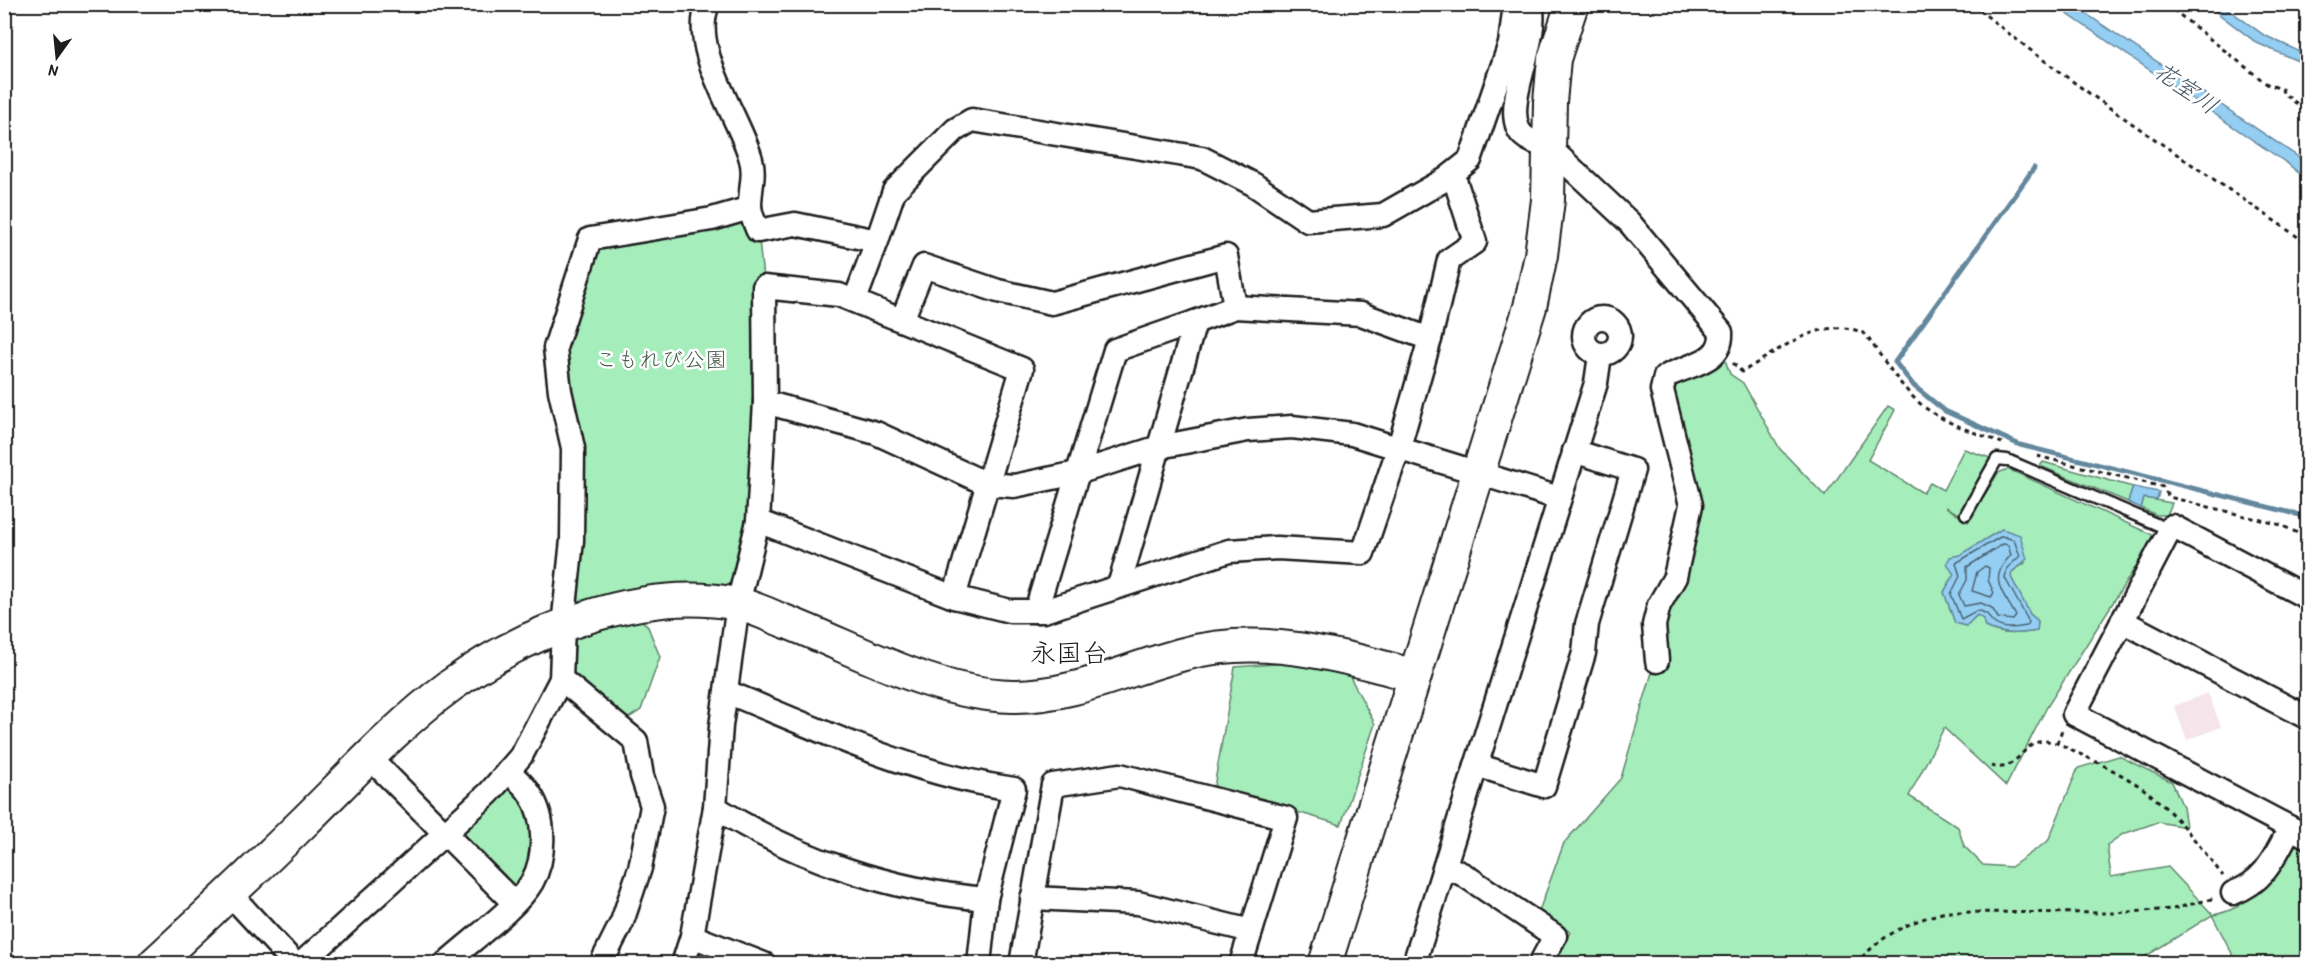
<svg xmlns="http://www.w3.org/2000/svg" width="2312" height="968" font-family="'Patrick Hand','Klee One',sans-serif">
	<rect width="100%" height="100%" fill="#fff"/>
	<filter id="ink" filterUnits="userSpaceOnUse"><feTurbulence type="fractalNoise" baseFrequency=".0167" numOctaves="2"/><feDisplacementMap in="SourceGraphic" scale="12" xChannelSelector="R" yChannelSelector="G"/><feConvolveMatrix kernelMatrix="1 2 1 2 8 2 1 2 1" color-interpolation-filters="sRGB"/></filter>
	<g filter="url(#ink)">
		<polygon fill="#f5e4ea" points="2208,693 2221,727 2187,740 2174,706"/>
		<g fill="#a5edbb" stroke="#60846c" stroke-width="1.5" fill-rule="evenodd">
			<polygon points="750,208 758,231 764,287 765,402 738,604 563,626 572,540 555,348 590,239"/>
			<path d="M 1721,348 L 1730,374 L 1743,383 L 1780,449 L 1825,496 L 1888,406 L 1895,410 L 1868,460 L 1923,493 L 1930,483 L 1943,490 L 1964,449 L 1993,459 L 1962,516 L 1946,507 L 1968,522 L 1998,473 L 2008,469 L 2155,536 L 2047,707 L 2006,786 L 1944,728 L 1909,796 L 1958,827 L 1964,846 L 1983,865 L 2011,867 L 2048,841 L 2078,768 L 2119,756 L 2172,782 L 2183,807 L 2186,827 L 2158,822 L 2123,834 L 2107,845 L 2111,877 L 2168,867 L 2213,915 C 2251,908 2270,880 2288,848 L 2302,844 L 2307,847 L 2307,963 L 2237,963 L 2212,915 L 2135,963 L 1554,963 L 1570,932 L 1539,911 L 1564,843 L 1621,778 L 1653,669 L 1656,632 L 1694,507 L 1666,387 ZM 2002,529 L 2025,563 L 2012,572 L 2011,577 L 2030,614 L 2038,621 L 2037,631 C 2018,634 2003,636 1985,627 L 1983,619 L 1977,615 L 1966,626 L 1955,623 L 1944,592 L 1954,575 L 1951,557 L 1960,555 Z"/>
			<polygon points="2043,462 2133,487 2128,502 2040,466"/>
			<polygon points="2144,498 2172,503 2167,515 2156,515 2141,508"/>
			<polygon points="640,618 648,627 660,657 641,710 627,719 568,676 563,639"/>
			<polygon points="1289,663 1349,675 1375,724 1341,825 1214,787 1235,667"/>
			<polygon points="508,771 543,841 514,903 446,834"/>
		</g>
		<g fill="#94cef3" stroke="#64879d" stroke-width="1.5">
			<polygon points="2054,5 2073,5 2297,156 2307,165 2307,180 2288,164"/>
			<polygon points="2207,5 2222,5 2264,35 2307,55 2307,65 2257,43"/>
			<polygon points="2133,487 2159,492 2157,500 2144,498 2141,508 2128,502"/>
			<path d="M 2002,529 L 2020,535 L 2027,559 L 2012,572 L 2011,577 L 2030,614 L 2038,621 L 2037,631 C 2018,634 2003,635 1985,627 L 1983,619 L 1977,615 L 1966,626 L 1955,623 L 1944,592 L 1954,575 L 1947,563 L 1950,557 L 1960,555 Z"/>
		</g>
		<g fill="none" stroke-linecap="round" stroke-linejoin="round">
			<g stroke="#4c6372" stroke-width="1.5">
				<path d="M 2002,536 L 2014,540 L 2020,556 L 2007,568 L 2005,578 L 2029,622 L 2027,626 C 2009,629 1996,631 1987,614 L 1978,610 L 1961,619 L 1951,594 L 1960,576 L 1956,563 Z"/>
				<path d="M 2003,544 L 2008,545 L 2011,555 C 1987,579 2002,590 2016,616 L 2013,620 L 1998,618 L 1992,608 L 1981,603 L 1964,606 L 1959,595 L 1967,580 L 1967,567 Z"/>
				<polygon points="1985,566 1989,568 1988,580 1994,593 1991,597 1972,591 1977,572"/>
			</g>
			<polyline stroke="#64879d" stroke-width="5" points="2034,168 1895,362 1914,386 1945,411 2020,445 2308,517"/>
			<g stroke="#1c1c1c" stroke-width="15">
				<polyline id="lane" points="1966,514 1997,459 2007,460 2170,530"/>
			</g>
			<g stroke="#1c1c1c" stroke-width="27">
				<g id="street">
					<path d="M 708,4 C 689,48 737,113 750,156 C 756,173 750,188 750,205 C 750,214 755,224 758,231 L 795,224 L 877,241 L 894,191 L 955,130 L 972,120 L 1202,158 L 1253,184 L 1308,221 L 1383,215 L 1446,179 L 1470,160 L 1510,44 L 1515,4"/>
					<path d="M 1531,4 C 1540,40 1505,98 1518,128 C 1522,139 1538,144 1548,146 L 1629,222 L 1721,332 C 1723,364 1687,364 1665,377 L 1662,390 L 1691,505 L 1675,577 L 1659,605 L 1654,625 L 1657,661"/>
					<polyline points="855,300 877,241"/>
					<circle cx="1602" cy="336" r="18"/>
					<polyline points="902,320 924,266 998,291 1052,303 1226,256 1235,307"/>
					<polyline points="1430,339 1449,260 1475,242 1453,174"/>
					<polyline points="765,402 876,433 987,484 1014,486 1077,473 1159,447 1248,430 1292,427 1352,434 1559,498"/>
					<polyline points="758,521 954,597 1010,611 1044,611 1229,551 1277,548 1363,553 1399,447 1430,339 1361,314 1235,307 1195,322 1119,586"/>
					<polyline points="2308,598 2172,526 2074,714 2308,837"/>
					<polyline points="1036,611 1115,350 1195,322"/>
					<polyline points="2122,621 2308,718"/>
					<polyline points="561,679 636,741 642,776 652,806 640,868 622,922 601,964"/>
					<path d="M 727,692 C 820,730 913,775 1014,789 L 986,899 L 979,964"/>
					<polyline points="370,758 514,903"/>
					<polyline points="1476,765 1544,786 1584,653 1587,624 1633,470 1574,451"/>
					<path d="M 715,807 C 794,858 892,891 986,899"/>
					<polyline points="1445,866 1464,875 1555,936 1540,964"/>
					<path d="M 2233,893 C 2265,882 2275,856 2290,828"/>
					<polyline points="230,894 295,964"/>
					<polyline points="1032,898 1138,903 1251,931"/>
					<polyline points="692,936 764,964"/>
					<polyline points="301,964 489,793 521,756 561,679 563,626 572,540 573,448 560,391 555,348 590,239 712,219 750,208"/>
					<path d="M 445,964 C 469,942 517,908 532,882 C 546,857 546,818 530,794 C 525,785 515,778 508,771"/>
					<polyline points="683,964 692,936 715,807 721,726 738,604 758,521 765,402 764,287 839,295 1022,369 954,597"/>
					<polyline points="1021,964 1053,785 1120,775 1286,818 1241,964"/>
					<polyline points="1414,964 1596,383 1600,355"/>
				</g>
			</g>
			<g stroke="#1c1c1c" stroke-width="36">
				<g id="secondary">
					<path d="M 154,964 C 205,917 255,870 304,822 C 351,776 397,725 450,686 C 525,631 643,585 737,604 C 753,607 769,615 784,621 C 857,649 932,694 1012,696 C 1073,697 1126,669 1184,654 C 1262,633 1339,655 1415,676"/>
					<polyline points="1325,964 1530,307 1541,255 1548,200 1550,102 1554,59 1572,4"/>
				</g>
			</g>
			<g stroke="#1c1c1c" stroke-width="3" stroke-dasharray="4.5 4.5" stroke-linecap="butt">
				<path d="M 1972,4 C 2079,92 2195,165 2308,244"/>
				<polyline points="2166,4 2267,84 2282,89 2283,93 2308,112"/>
				<path d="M 1733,363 L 1742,372 C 1778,351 1824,313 1865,334 C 1884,359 1902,391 1927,409 C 1949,425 1977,433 2002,443"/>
				<polyline points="2037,456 2163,487 2169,497 2281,525 2308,538"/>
				<polyline points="2057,743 2062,730"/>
				<path d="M 1991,766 C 2018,774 2021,741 2045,741 C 2057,741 2070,749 2080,754 C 2101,764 2126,776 2145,790 C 2175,813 2200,846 2223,876"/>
				<path d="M 1856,964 C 1881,935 1910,921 1946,912 L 2114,913 L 2173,909 L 2215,898"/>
			</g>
			<use href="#lane" stroke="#fff" stroke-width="10"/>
			<use href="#street" stroke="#fff" stroke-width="22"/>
			<use href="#secondary" stroke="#fff" stroke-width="32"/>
		</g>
	</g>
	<g text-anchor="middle" stroke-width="5" stroke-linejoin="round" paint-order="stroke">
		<g font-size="22" fill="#455b4c" stroke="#fff">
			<text x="661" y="367">こもれび公園</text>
		</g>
		<g font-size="24" font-style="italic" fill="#465a67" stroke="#fff">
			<text transform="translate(2186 88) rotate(35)" y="8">花室川</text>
		</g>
		<g font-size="26" fill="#1c1c1c" stroke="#fff">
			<text x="1069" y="662">永国台</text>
		</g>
	</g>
	<rect width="2312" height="968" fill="none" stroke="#fff" stroke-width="24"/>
	<rect x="12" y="12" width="2288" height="944" fill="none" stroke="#1c1c1c" stroke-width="2" filter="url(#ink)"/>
	<g transform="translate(57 57) rotate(195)" stroke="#ffffff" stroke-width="4.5" paint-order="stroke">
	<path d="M0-4.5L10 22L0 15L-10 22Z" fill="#1c1c1c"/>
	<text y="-9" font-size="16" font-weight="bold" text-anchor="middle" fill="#1c1c1c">N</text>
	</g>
</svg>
